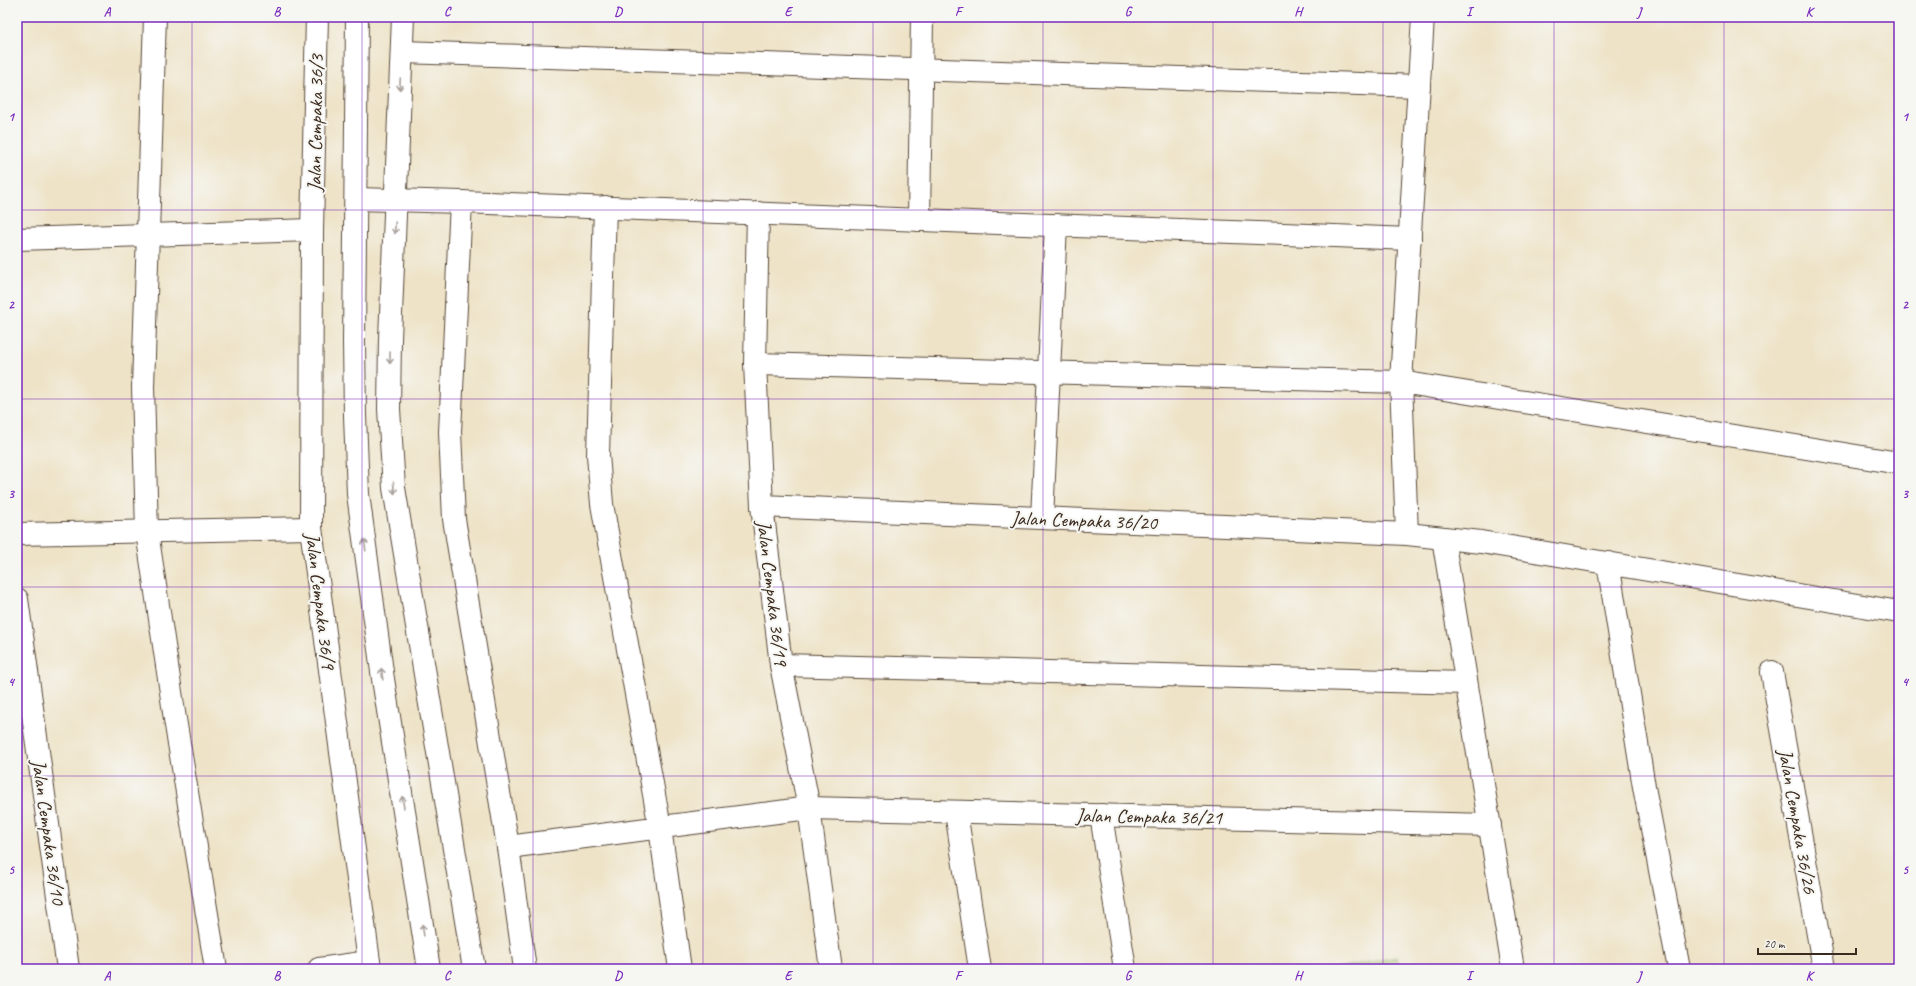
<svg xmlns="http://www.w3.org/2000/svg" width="1916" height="986" font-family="Caveat,sans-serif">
	<rect width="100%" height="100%" fill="#f6f6f2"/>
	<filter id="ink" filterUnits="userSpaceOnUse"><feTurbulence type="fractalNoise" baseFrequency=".025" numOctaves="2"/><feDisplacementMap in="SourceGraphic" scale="8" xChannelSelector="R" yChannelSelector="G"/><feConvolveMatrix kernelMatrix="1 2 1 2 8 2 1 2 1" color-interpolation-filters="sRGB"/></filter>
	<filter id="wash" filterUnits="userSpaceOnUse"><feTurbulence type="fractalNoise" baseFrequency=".012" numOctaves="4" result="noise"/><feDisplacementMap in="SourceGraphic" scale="16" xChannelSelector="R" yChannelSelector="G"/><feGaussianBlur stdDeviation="0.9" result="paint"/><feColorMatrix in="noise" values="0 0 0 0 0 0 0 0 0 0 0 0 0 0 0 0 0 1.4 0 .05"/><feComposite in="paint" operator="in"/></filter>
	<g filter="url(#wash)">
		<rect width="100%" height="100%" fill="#eee3c7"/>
		<polygon fill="#a7c66d" stroke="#717846" points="1397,957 1399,969 1332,969"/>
	</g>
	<g filter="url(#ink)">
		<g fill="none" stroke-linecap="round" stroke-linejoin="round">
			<g stroke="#564637" stroke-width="24">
				<g id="minor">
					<polyline points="155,17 143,387 147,532 175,719 216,969"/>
					<polyline points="317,17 312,230 311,528 370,969"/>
					<polyline points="357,17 354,342 355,416 358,494 383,679 429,969"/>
					<polyline points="403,17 390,339 389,409 394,488 474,969"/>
					<polyline points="402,52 1419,86"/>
					<polyline points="357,199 461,202 1410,239"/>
					<polyline points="461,202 450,432 454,519 508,847 525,969"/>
					<polyline points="605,207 598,455 602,504 660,828 680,969"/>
					<polyline points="758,213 755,364 762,506 781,665 809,808 831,969"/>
					<polyline points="919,220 922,17"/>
					<polyline points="17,239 312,230"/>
					<polyline points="755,364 1401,382 1899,463"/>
					<polyline points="762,506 1407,534 1481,542 1899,612"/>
					<polyline points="1042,518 1056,225"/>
					<polyline points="17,534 311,528"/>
					<polyline points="1407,534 1401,382 1423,17"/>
					<polyline points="1443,538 1513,969"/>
					<polyline points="1608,563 1644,787 1679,969"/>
					<polyline points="17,599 68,969"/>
					<polyline points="781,665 1466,683"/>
					<polyline points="1772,672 1824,969"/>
					<polyline points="956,812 980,969"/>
					<polyline points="1101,815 1125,969"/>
					<polyline points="508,847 809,808 1490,825"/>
					<polyline points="319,969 369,962"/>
				</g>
			</g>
			<use href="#minor" stroke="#fff" stroke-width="22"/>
		</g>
		<defs><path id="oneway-shaft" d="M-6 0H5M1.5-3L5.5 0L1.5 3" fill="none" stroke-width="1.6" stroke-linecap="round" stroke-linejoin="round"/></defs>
		<g stroke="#a79f9a">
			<use href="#oneway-shaft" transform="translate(400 84) rotate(93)"/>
			<use href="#oneway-shaft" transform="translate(395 228) rotate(92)"/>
			<use href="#oneway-shaft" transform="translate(390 358) rotate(91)"/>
			<use href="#oneway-shaft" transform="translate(394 488) rotate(84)"/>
			<use href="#oneway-shaft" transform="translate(365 545) rotate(-98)"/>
			<use href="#oneway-shaft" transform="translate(382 674) rotate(-98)"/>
			<use href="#oneway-shaft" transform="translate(403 802) rotate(-99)"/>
			<use href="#oneway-shaft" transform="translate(423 930) rotate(-99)"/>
		</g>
	</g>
	<path fill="none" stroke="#7b2cbf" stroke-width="1" stroke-opacity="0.55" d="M 192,17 L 192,969M 362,17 L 362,969M 533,17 L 533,969M 703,17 L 703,969M 873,17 L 873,969M 1043,17 L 1043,969M 1213,17 L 1213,969M 1383,17 L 1383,969M 1554,17 L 1554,969M 1724,17 L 1724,969M 17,210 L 1899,210M 17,399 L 1899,399M 17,587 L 1899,587M 17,776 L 1899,776"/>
	<g text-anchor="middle" stroke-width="4" stroke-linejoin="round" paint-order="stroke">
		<g font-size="20" fill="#3b2a1e" stroke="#f6f6f2">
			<text transform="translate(315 123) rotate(-89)" y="7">Jalan Cempaka 36/3</text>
			<text transform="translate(1084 520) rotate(2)" y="7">Jalan Cempaka 36/20</text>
			<text transform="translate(773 593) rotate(83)" y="7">Jalan Cempaka 36/19</text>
			<text transform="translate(321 601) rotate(83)" y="7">Jalan Cempaka 36/9</text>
			<text transform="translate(1149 816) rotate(1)" y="7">Jalan Cempaka 36/21</text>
			<text transform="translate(1798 821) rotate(80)" y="7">Jalan Cempaka 36/26</text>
			<text transform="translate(49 832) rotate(82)" y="7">Jalan Cempaka 36/10</text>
		</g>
	</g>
	<rect width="1916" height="986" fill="none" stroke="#f6f6f2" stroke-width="44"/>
	<path d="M1758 948v6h98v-6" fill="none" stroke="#3b2a1e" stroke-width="2"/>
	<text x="1764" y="948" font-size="12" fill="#3b2a1e" stroke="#f6f6f2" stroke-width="3" paint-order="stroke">20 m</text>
	<rect x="22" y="22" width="1872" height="942" fill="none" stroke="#7b2cbf" stroke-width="1.5"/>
	<g font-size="13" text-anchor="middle" font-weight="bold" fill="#7b2cbf">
		<text x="107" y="16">A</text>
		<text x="277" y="16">B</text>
		<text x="447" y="16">C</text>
		<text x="618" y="16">D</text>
		<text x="788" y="16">E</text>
		<text x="958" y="16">F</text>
		<text x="1128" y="16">G</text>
		<text x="1298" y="16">H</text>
		<text x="1469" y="16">I</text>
		<text x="1639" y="16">J</text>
		<text x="1809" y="16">K</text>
		<text x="11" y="121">1</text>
		<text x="1905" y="121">1</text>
		<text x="11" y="309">2</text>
		<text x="1905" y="309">2</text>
		<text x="11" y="498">3</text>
		<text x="1905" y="498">3</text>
		<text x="11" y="686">4</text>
		<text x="1905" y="686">4</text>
		<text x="11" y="874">5</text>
		<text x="1905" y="874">5</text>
		<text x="107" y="980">A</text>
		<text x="277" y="980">B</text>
		<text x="447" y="980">C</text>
		<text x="618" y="980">D</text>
		<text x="788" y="980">E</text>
		<text x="958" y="980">F</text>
		<text x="1128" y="980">G</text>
		<text x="1298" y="980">H</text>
		<text x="1469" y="980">I</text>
		<text x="1639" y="980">J</text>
		<text x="1809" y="980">K</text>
	</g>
</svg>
